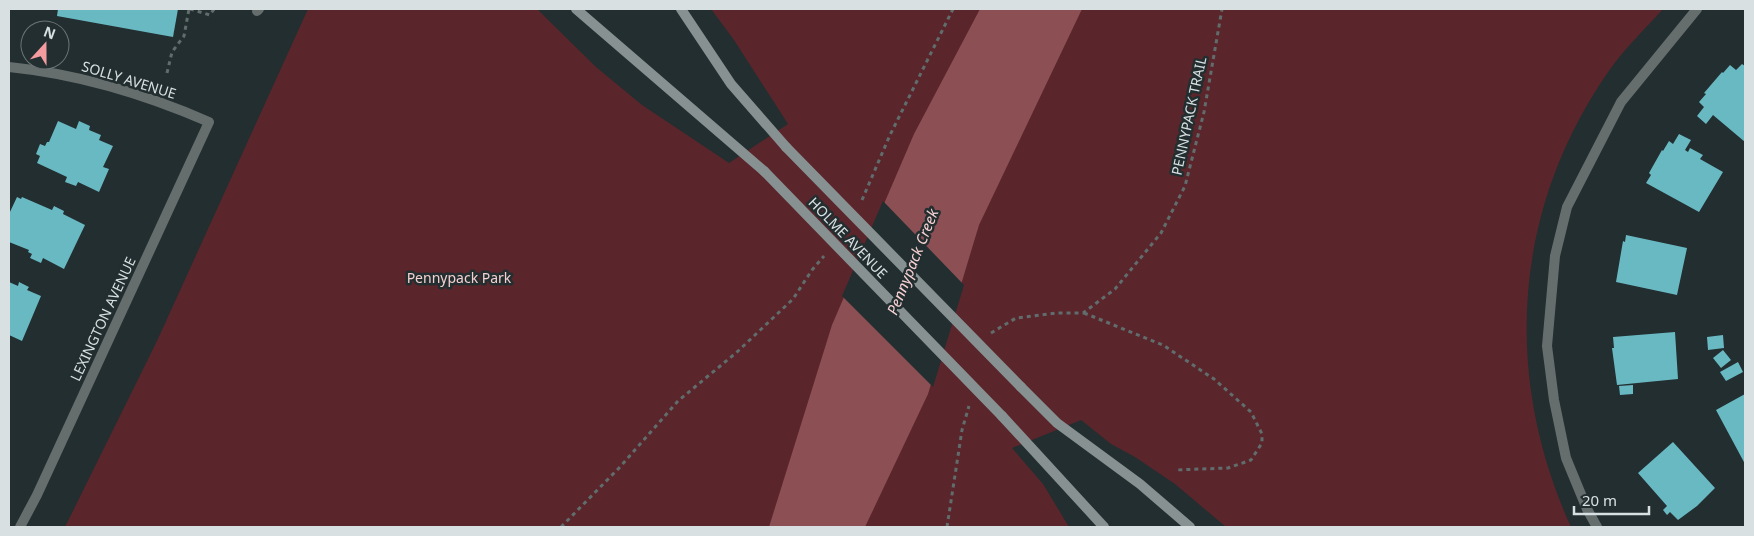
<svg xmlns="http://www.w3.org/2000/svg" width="1754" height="536" font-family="'Noto Sans',sans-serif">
	<rect width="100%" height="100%" fill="#222e30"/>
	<path fill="#5a262b" d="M 308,9 L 537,9 L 596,67 L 642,105 L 729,163 L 788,124 L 734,40 L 711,9 L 1663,9 C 1644,30 1622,51 1606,75 C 1512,213 1503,377 1571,527 L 1226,527 L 1175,484 L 1135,457 L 1111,444 L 1081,420 L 1012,448 L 1043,484 L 1069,527 L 65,527 L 157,341 Z"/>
	<polygon fill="#8c5054" points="980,9 1082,9 979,225 928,394 865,527 769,527 832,325 914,134"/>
	<polygon fill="#222e30" points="883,201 964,285 933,387 842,296"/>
	<g fill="#69b9c3">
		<polygon points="58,9 178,9 173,37 57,16"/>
		<polygon points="1742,64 1745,66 1745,142 1713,115 1706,124 1697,116 1704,107 1699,102 1706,94 1704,93 1722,72 1723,73 1730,65 1736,70"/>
		<polygon points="58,121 76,129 79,121 90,126 89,130 101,135 99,140 113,146 103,167 109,169 99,192 78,182 76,186 65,182 67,177 37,163 40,156 36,154 40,144 45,146 47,142 49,142"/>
		<polygon points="1679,134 1691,140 1685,150 1688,152 1690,148 1703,155 1700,159 1723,172 1699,212 1646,183 1651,175 1649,173 1662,150 1663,151 1669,141 1673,144"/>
		<polygon points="17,197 21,199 22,197 52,210 54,206 64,211 63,214 85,225 64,269 43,258 41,263 30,258 32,254 28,252 29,250 9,242 9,214"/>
		<polygon points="1626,235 1687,248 1677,295 1616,282 1623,241 1625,242"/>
		<polygon points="9,282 18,286 19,282 29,287 27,290 41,296 22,341 9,335"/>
		<polygon points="1675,332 1678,379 1617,385 1612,348 1614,348 1613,337"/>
		<polygon points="1723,335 1724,348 1708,350 1707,337"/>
		<polygon points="1723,350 1731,360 1721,368 1713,358"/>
		<polygon points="1738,362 1743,372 1726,381 1720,372"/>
		<polygon points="1633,385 1633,394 1620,395 1619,386"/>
		<polygon points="1745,394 1745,464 1716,410"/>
		<polygon points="1673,442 1715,488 1697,506 1678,520 1670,512 1667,515 1663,510 1667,506 1638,473"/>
	</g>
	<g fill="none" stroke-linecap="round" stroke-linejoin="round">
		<g stroke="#616c6d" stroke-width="3" stroke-dasharray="4 4" stroke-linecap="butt">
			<polyline points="190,9 210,15 214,9"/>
			<polyline points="167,73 172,52 184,36 189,9"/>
			<polyline points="862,200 890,135 953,9"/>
			<polyline points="1084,313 1163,345 1214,379 1251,412 1262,434 1262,443 1251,460 1228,468 1175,470"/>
			<polyline points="991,333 1016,318 1056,313 1083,313 1115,289 1161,233 1185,186 1204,112 1222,9"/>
			<polyline points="561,527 620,467 678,401 737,352 793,299 812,270 824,256"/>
			<polyline points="947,527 962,430 969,406"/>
		</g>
		<polyline stroke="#666d6d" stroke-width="10" points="257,11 259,9"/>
		<g stroke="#666d6d" stroke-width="10">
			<path d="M 9,67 C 78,74 145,94 209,122 L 37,495 L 20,527"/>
			<polyline points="1597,527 1587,509 1566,458 1554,400 1547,346 1555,256 1567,207 1621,102 1697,9"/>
		</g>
		<g stroke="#879192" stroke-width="10">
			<polyline points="576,9 764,171"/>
			<polyline points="681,9 731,84 786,147"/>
			<polyline points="1021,387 1057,423 1140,484 1190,527"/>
			<polyline points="1002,416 1104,527"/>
		</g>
		<g stroke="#879192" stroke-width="10">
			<polyline points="786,147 1021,387"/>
			<polyline points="764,171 1002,416"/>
		</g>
	</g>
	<g text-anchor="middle" stroke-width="5" stroke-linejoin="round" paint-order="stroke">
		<g font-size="14" fill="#d8e0e1" stroke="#222e30">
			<text transform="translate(129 80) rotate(17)" y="5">SOLLY AVENUE</text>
			<text transform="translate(1189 116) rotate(-78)" y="5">PENNYPACK TRAIL</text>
			<text transform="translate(848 238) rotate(46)" y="5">HOLME AVENUE</text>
			<text transform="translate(103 319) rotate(-65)" y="5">LEXINGTON AVENUE</text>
		</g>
		<g font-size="14" fill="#f6d0d0" stroke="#222e30">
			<text x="459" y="283">Pennypack Park</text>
		</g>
		<g font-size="15" font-style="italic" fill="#f9d2d3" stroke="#222e30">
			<text transform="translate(913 262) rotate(-68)" y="5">Pennypack Creek</text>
		</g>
	</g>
	<rect width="1754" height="536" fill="none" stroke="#d8e0e1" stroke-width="20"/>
	<g transform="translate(45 45) rotate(21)"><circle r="24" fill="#222e30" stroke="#6b7577"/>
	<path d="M0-4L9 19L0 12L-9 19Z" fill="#f49b9f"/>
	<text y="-8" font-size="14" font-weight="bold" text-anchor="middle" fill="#d8e0e1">N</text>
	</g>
	<path d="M1574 506v8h75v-8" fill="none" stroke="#d8e0e1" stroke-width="2.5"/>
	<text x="1582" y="506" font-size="15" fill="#d8e0e1" stroke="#222e30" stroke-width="4" paint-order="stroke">20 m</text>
</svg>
